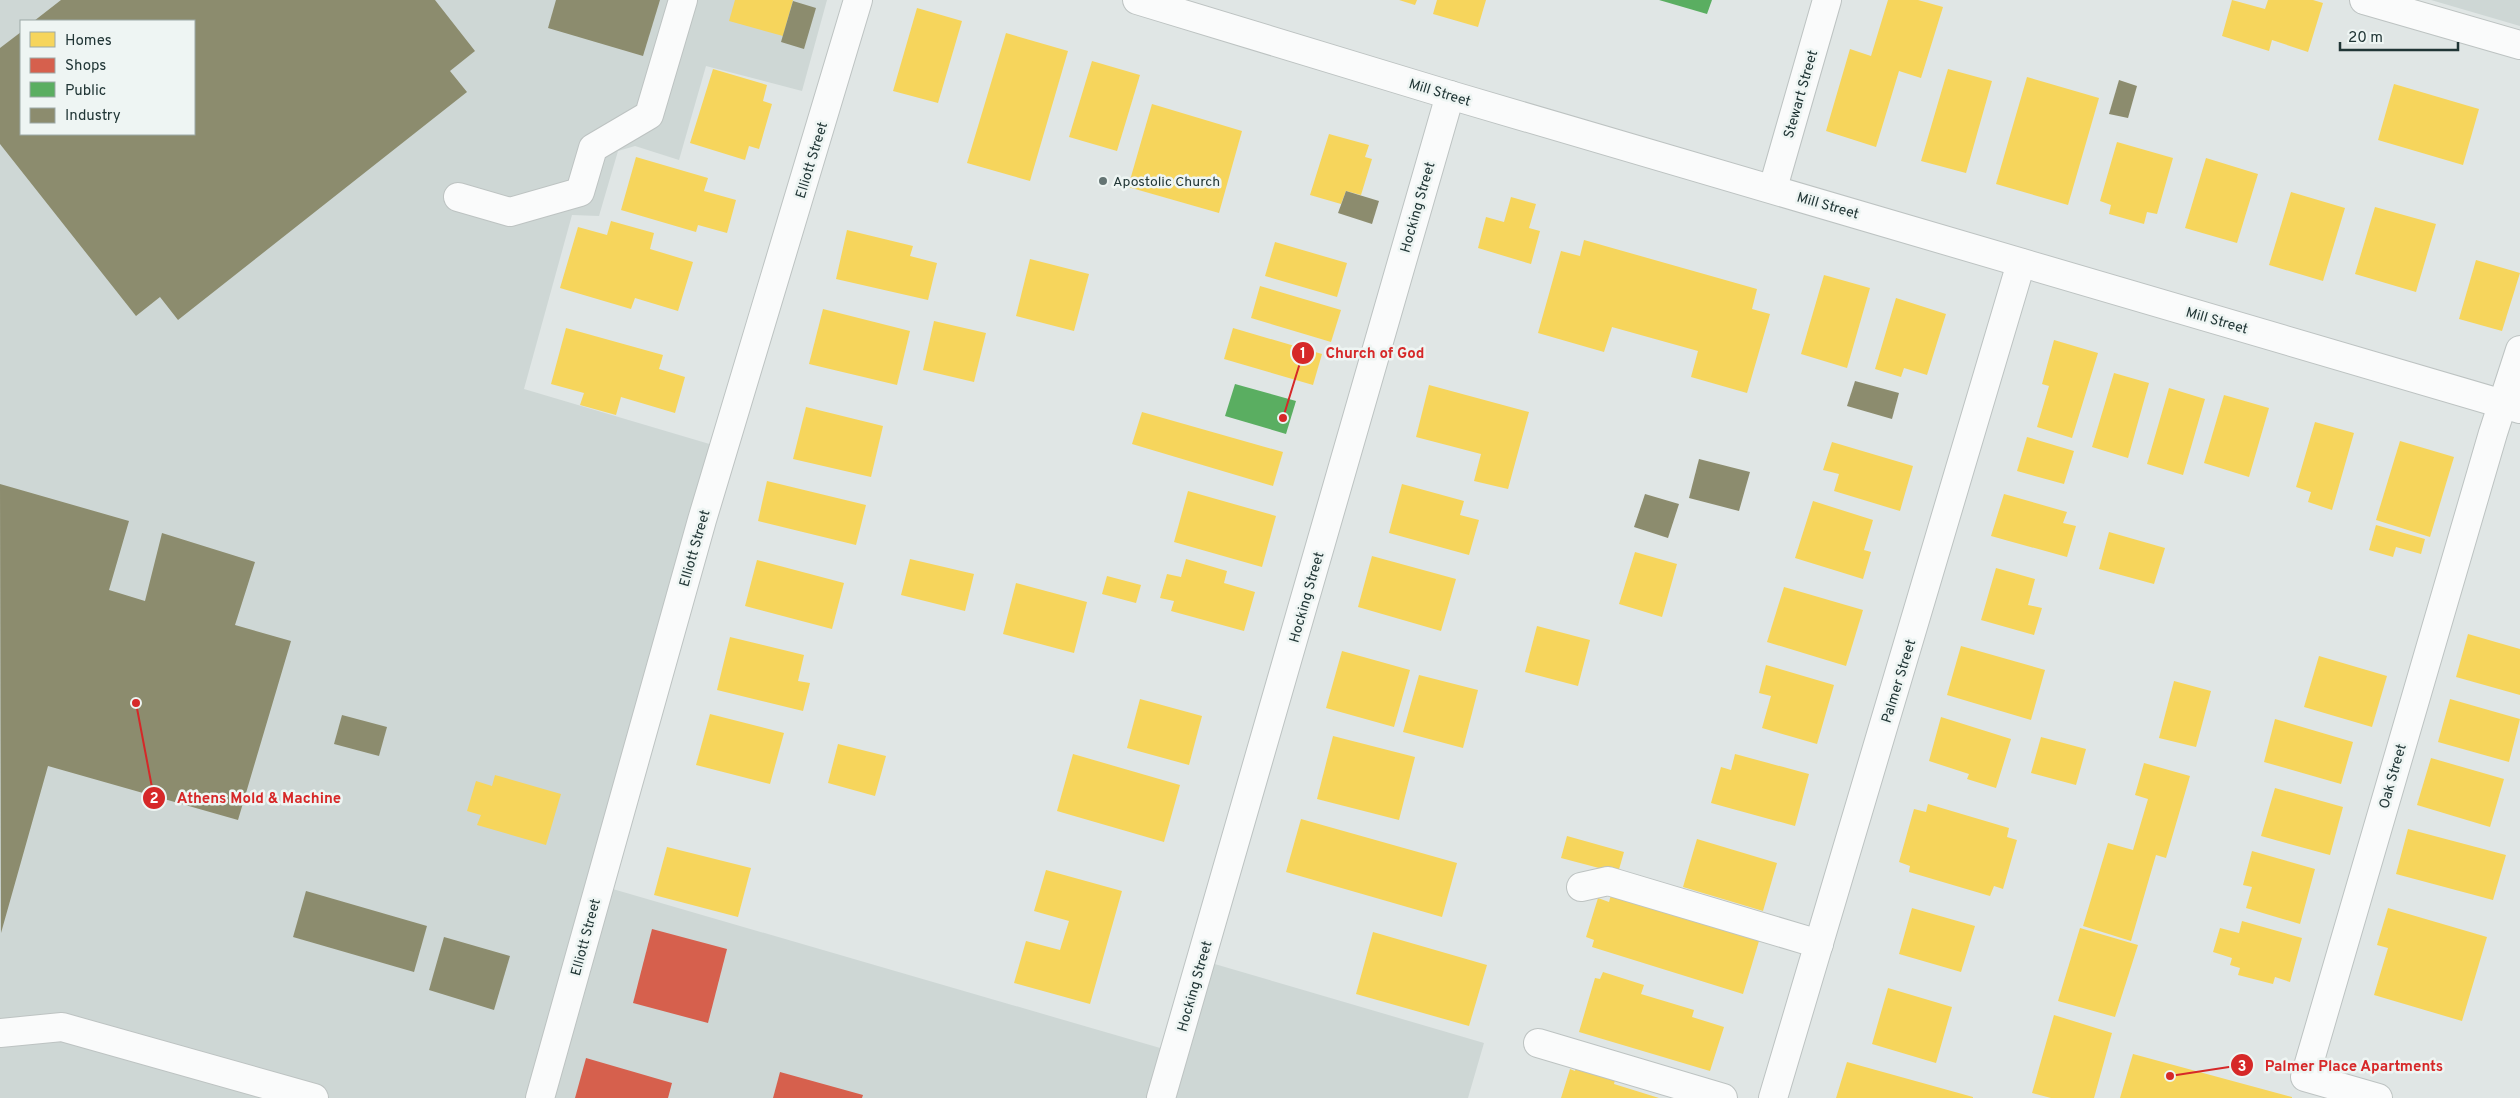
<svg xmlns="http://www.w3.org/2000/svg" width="2520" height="1098" font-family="Overpass,sans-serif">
	<rect width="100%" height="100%" fill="#e0e6e5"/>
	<g fill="#ced7d5" fill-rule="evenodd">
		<path d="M 0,0 L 827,0 L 802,91 L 706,66 L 679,160 L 635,146 L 618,151 L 599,216 L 572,215 L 524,389 L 723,448 L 599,885 L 1174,1052 L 1201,960 L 1484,1043 L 1468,1098 L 0,1098 ZM 21,21 L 194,21 L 194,134 L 21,134 Z"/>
		<polygon points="2431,0 2520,0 2520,26"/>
	</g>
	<g fill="#f6d55c">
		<polygon points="735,0 793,0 783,36 729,21"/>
		<polygon points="1399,0 1417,0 1415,5"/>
		<polygon points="1437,0 1486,0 1478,27 1433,14"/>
		<polygon points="1888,0 1918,0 1943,7 1921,78 1899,71 1876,147 1826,131 1850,49 1871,56"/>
		<polygon points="2232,0 2265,9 2268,0 2313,0 2323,3 2308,52 2272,40 2269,51 2222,36"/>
		<polygon points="917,8 962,21 938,103 893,91"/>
		<polygon points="1006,33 1068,51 1030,181 967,163"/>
		<polygon points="1092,61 1140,75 1117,151 1069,137"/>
		<polygon points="713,69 767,85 763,101 772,104 759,149 749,146 745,160 690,143"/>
		<polygon points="1948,69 1992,81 1966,173 1921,161"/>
		<polygon points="2027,77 2099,98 2068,205 1996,184"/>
		<polygon points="2394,84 2479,109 2463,165 2378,140"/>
		<polygon points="1152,104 1242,131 1219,213 1128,187"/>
		<polygon points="1329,134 1369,145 1365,157 1372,159 1361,195 1346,191 1341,204 1310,195"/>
		<polygon points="2117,142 2173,158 2157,214 2147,212 2144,224 2109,214 2111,205 2100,201"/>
		<polygon points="636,157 708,178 704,191 736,200 727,233 698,225 696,232 621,210"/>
		<polygon points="2206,158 2258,174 2237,243 2185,228"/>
		<polygon points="2291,192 2345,208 2323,281 2269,265"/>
		<polygon points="1511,197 1536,204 1529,228 1540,231 1531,264 1478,248 1486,217 1504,222"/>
		<polygon points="2375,207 2436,224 2416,292 2355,274"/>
		<polygon points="611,221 654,233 650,249 693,262 678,311 635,298 631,309 560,288 578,227 607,235"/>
		<polygon points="847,230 913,246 910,256 937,263 928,300 836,279"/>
		<polygon points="1584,240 1757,289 1752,309 1770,314 1747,393 1691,377 1698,351 1612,327 1604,352 1538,333 1561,251 1580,256"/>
		<polygon points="1275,242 1347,263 1337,297 1265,276"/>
		<polygon points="1030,259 1089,274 1074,331 1016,316"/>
		<polygon points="2476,260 2520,273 2502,331 2459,319"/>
		<polygon points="1824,275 1870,288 1847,368 1801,354"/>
		<polygon points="1260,286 1341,310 1331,342 1251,318"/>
		<polygon points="1896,298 1946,314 1927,375 1904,368 1901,377 1875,369"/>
		<polygon points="823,309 910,331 897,385 809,364"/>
		<polygon points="934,321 986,333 974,382 923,370"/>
		<polygon points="566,328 663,355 659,369 685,377 675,413 621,397 616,415 580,405 584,393 551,384"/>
		<polygon points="1233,328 1322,354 1313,385 1224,359"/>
		<polygon points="2054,340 2098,353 2072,438 2037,427 2049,386 2042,384"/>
		<polygon points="2114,373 2149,383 2128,458 2092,447"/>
		<polygon points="1429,385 1529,412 1508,489 1474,481 1481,454 1416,437"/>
		<polygon points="2169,388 2205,399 2183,475 2147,464"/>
		<polygon points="2224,395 2269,408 2249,477 2204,463"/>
		<polygon points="806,407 883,426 871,477 793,459"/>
		<polygon points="1142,412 1283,452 1273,486 1132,444"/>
		<polygon points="2315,422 2354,433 2332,510 2308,502 2311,492 2296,487"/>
		<polygon points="2027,437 2074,451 2064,484 2017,471"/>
		<polygon points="2400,441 2454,457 2430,537 2376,520"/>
		<polygon points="1832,442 1913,466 1900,511 1834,491 1839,474 1823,470"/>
		<polygon points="767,481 866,505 856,545 758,521"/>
		<polygon points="1402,484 1464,501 1460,515 1479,520 1469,555 1389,533"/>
		<polygon points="1188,491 1276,516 1262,567 1174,542"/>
		<polygon points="2004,494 2067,512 2063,523 2076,526 2067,557 1991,536"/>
		<polygon points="1813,501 1873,520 1864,550 1871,552 1863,579 1795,558"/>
		<polygon points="2376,525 2425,539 2421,554 2396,547 2393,557 2369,550"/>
		<polygon points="2109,532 2165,548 2154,584 2099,569"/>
		<polygon points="1635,552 1677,564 1662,617 1619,604"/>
		<polygon points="1372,556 1456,579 1441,631 1358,607"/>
		<polygon points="910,559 974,574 965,611 901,595"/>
		<polygon points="1186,559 1227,571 1224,583 1255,592 1244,631 1171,611 1174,601 1160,598 1167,574 1181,577"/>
		<polygon points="757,560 844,583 832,629 745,606"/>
		<polygon points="1996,568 2035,579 2028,605 2042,608 2034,635 1981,620"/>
		<polygon points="1107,576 1141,585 1136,603 1102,594"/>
		<polygon points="1016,583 1087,602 1074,653 1003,634"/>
		<polygon points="1784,587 1863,610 1846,666 1767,642"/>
		<polygon points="1537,626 1590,640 1578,686 1525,672"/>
		<polygon points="2468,634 2520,649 2520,695 2456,677"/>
		<polygon points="730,637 804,655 798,681 810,683 803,711 717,690"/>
		<polygon points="1961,646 2045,670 2031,720 1947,695"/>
		<polygon points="1342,651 1410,670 1394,727 1326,708"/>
		<polygon points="2319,656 2387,676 2372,727 2304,707"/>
		<polygon points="1766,665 1834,685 1817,744 1762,728 1771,696 1759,693"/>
		<polygon points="1419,675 1478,690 1463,748 1403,732"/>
		<polygon points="2174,681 2211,691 2196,747 2159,738"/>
		<polygon points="1140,699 1202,716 1189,765 1127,748"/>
		<polygon points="2450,699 2520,719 2509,762 2438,742"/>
		<polygon points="710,714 784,733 770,784 696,765"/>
		<polygon points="1941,717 2011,739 1996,788 1967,779 1969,774 1929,761"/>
		<polygon points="2275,719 2353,742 2341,784 2264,762"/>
		<polygon points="1333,736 1415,757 1399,820 1317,799"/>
		<polygon points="2041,737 2086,749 2076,785 2031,773"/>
		<polygon points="838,744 886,756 875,796 828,783"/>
		<polygon points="1073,754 1180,785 1164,842 1057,811"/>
		<polygon points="1735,754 1809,774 1795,826 1711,803 1721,767 1731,770"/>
		<polygon points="2431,758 2504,779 2490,827 2417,805"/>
		<polygon points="2144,763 2190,776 2166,858 2156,855 2131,941 2083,926 2108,843 2133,850 2148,799 2135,795"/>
		<polygon points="495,775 561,794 546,845 477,825 481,815 467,811 476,781 492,786"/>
		<polygon points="2275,788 2343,807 2330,855 2261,836"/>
		<polygon points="1928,804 2009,828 2007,837 2017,840 2003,889 1994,886 1990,896 1909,872 1910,866 1899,862 1914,809 1926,812"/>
		<polygon points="1301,819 1457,863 1442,917 1286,872"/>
		<polygon points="2408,829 2506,855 2493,900 2396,874"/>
		<polygon points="1567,836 1624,852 1618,873 1561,858"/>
		<polygon points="1697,839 1777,863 1763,911 1683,887"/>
		<polygon points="667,847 751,868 738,917 654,895"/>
		<polygon points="2252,851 2315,869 2300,924 2246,908 2252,887 2243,885"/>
		<polygon points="1046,870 1122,891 1090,1004 1014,983 1026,941 1060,950 1069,921 1034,911"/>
		<polygon points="1611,895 1759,941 1743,994 1592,947 1594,940 1586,937 1598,898 1609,902"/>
		<polygon points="1912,908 1975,926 1961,972 1899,954"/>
		<polygon points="2388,908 2487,937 2462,1021 2374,995 2388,948 2377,945"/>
		<polygon points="2242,921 2302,938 2290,982 2275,977 2273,984 2238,975 2240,968 2230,965 2232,958 2213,952 2220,928 2239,933"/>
		<polygon points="2080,928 2138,945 2115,1017 2058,1001"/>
		<polygon points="1373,932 1487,965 1469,1026 1356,994"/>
		<polygon points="1603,972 1644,985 1641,994 1694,1010 1692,1017 1724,1027 1710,1071 1579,1032 1595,978 1600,979"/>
		<polygon points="1888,988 1952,1007 1936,1063 1872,1044"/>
		<polygon points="2054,1015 2112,1033 2094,1098 2051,1098 2032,1093"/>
		<polygon points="2133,1054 2292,1097 2292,1098 2120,1098"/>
		<polygon points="1847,1062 1973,1097 1973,1098 1836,1098"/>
		<polygon points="1577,1064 1616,1076 1614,1084 1659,1098 1561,1098 1570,1069 1575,1071"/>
	</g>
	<g fill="#d6604d">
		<polygon points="652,929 727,949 708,1023 633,1003"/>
		<polygon points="586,1058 672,1083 668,1098 575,1098"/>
		<polygon points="780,1072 863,1095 862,1098 773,1098"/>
	</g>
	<g fill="#5aae61">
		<polygon points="1659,0 1712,0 1707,14"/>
		<polygon points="1235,384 1296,401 1286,434 1225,416"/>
	</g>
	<g fill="#8c8c6e">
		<polygon points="61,0 435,0 475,51 450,71 467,92 178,320 160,297 136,316 0,144 0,48 21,32 21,134 194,134 194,21 34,21"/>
		<polygon points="556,0 660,0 643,56 548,28"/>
		<polygon points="793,1 816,8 804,49 781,42"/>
		<polygon points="2119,80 2137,86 2128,118 2109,114"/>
		<polygon points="1346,191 1379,201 1372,224 1338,213"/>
		<polygon points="1855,381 1899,393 1892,419 1847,406"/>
		<polygon points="1699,459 1750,472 1739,511 1689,498"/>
		<polygon points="0,484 129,521 109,590 145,601 162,533 255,562 235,625 291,641 238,820 48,766 1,933"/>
		<polygon points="1645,494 1679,504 1668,538 1634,527"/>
		<polygon points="342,715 387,727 379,756 334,744"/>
		<polygon points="306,891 427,926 414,972 293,937"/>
		<polygon points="444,937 510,956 494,1010 429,990"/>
	</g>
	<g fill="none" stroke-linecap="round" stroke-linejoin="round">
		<g stroke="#bdc3c2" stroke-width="30">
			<g id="minor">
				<polyline points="1137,0 1450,95 2520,409"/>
				<polyline points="2364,0 2520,45"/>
				<polyline points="1773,188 1827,0"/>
				<polyline points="458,197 510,212 580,192 593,148 649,115 683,0"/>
				<polyline points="1581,887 1608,881 1819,944"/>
				<polyline points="0,1033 62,1027 314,1098"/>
				<polyline points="1538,1043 1723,1098"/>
				<polyline points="540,1098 702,520 858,0"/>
				<polyline points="1161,1098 1450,95"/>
				<polyline points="1773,1098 2021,263"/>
				<polyline points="2378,1098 2305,1077 2493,433 2520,350"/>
			</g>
		</g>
		<use href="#minor" stroke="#fafbfb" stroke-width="28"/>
	</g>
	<circle fill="#647473" stroke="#eef5f3" stroke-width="2" cx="1103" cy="181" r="5"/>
	<g text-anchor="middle" stroke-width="5" stroke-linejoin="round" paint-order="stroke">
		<g font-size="14" fill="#213636" stroke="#eef5f3">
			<text transform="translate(1440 92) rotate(17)" y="5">Mill Street</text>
			<text transform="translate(1800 94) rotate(-74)" y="5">Stewart Street</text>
			<text transform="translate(811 160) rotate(-73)" y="5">Elliott Street</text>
			<text transform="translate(1828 205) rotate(16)" y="5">Mill Street</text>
			<text transform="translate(1417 207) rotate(-74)" y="5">Hocking Street</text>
			<text transform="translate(2217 320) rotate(16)" y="5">Mill Street</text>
			<text transform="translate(694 548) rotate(-74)" y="5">Elliott Street</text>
			<text transform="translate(1306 597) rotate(-74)" y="5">Hocking Street</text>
			<text transform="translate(1898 681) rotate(-73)" y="5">Palmer Street</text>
			<text transform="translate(2392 776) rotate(-74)" y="5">Oak Street</text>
			<text transform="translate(585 937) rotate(-75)" y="5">Elliott Street</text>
			<text transform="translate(1194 986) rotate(-74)" y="5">Hocking Street</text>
		</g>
		<g font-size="14" fill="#213636" stroke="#eef5f3" text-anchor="start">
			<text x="1113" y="186">Apostolic Church</text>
		</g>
	</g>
	<path fill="none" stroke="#d62828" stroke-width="2" d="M1283 418L1303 353M136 703L154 798M2170 1076L2242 1065"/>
	<g fill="#d62828" stroke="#eef5f3" stroke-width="2">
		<circle cx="1283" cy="418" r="5"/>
		<circle cx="136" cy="703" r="5"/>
		<circle cx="2170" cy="1076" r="5"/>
		<circle cx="1303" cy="353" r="12"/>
		<circle cx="154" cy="798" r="12"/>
		<circle cx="2242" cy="1065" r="12"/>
	</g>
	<g font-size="15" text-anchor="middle" font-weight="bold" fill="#fff">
		<text x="1303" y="358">1</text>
		<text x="154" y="803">2</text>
		<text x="2242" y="1071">3</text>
	</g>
	<g font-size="15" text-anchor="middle" font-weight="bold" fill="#d62828" stroke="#eef5f3" stroke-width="5" stroke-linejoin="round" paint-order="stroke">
		<text x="1375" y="358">Church of God</text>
		<text x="259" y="803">Athens Mold &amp; Machine</text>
		<text x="2354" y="1071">Palmer Place Apartments</text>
	</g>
	<rect x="20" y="20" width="175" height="115" fill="#eef5f3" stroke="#9ca9a7"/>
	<rect x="30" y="32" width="25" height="15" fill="#f6d55c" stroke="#9ca9a7"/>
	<text x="65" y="45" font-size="15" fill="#213636">Homes</text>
	<rect x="30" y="58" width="25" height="15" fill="#d6604d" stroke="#9ca9a7"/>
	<text x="65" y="70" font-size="15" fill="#213636">Shops</text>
	<rect x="30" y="82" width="25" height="15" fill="#5aae61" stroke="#9ca9a7"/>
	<text x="65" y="95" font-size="15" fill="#213636">Public</text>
	<rect x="30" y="108" width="25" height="15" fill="#8c8c6e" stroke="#9ca9a7"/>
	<text x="65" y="120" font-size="15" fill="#213636">Industry</text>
	<path d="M2340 42v8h118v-8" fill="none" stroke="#213636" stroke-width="2.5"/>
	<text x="2348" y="42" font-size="15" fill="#213636" stroke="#eef5f3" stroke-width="4" paint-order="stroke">20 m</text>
</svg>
